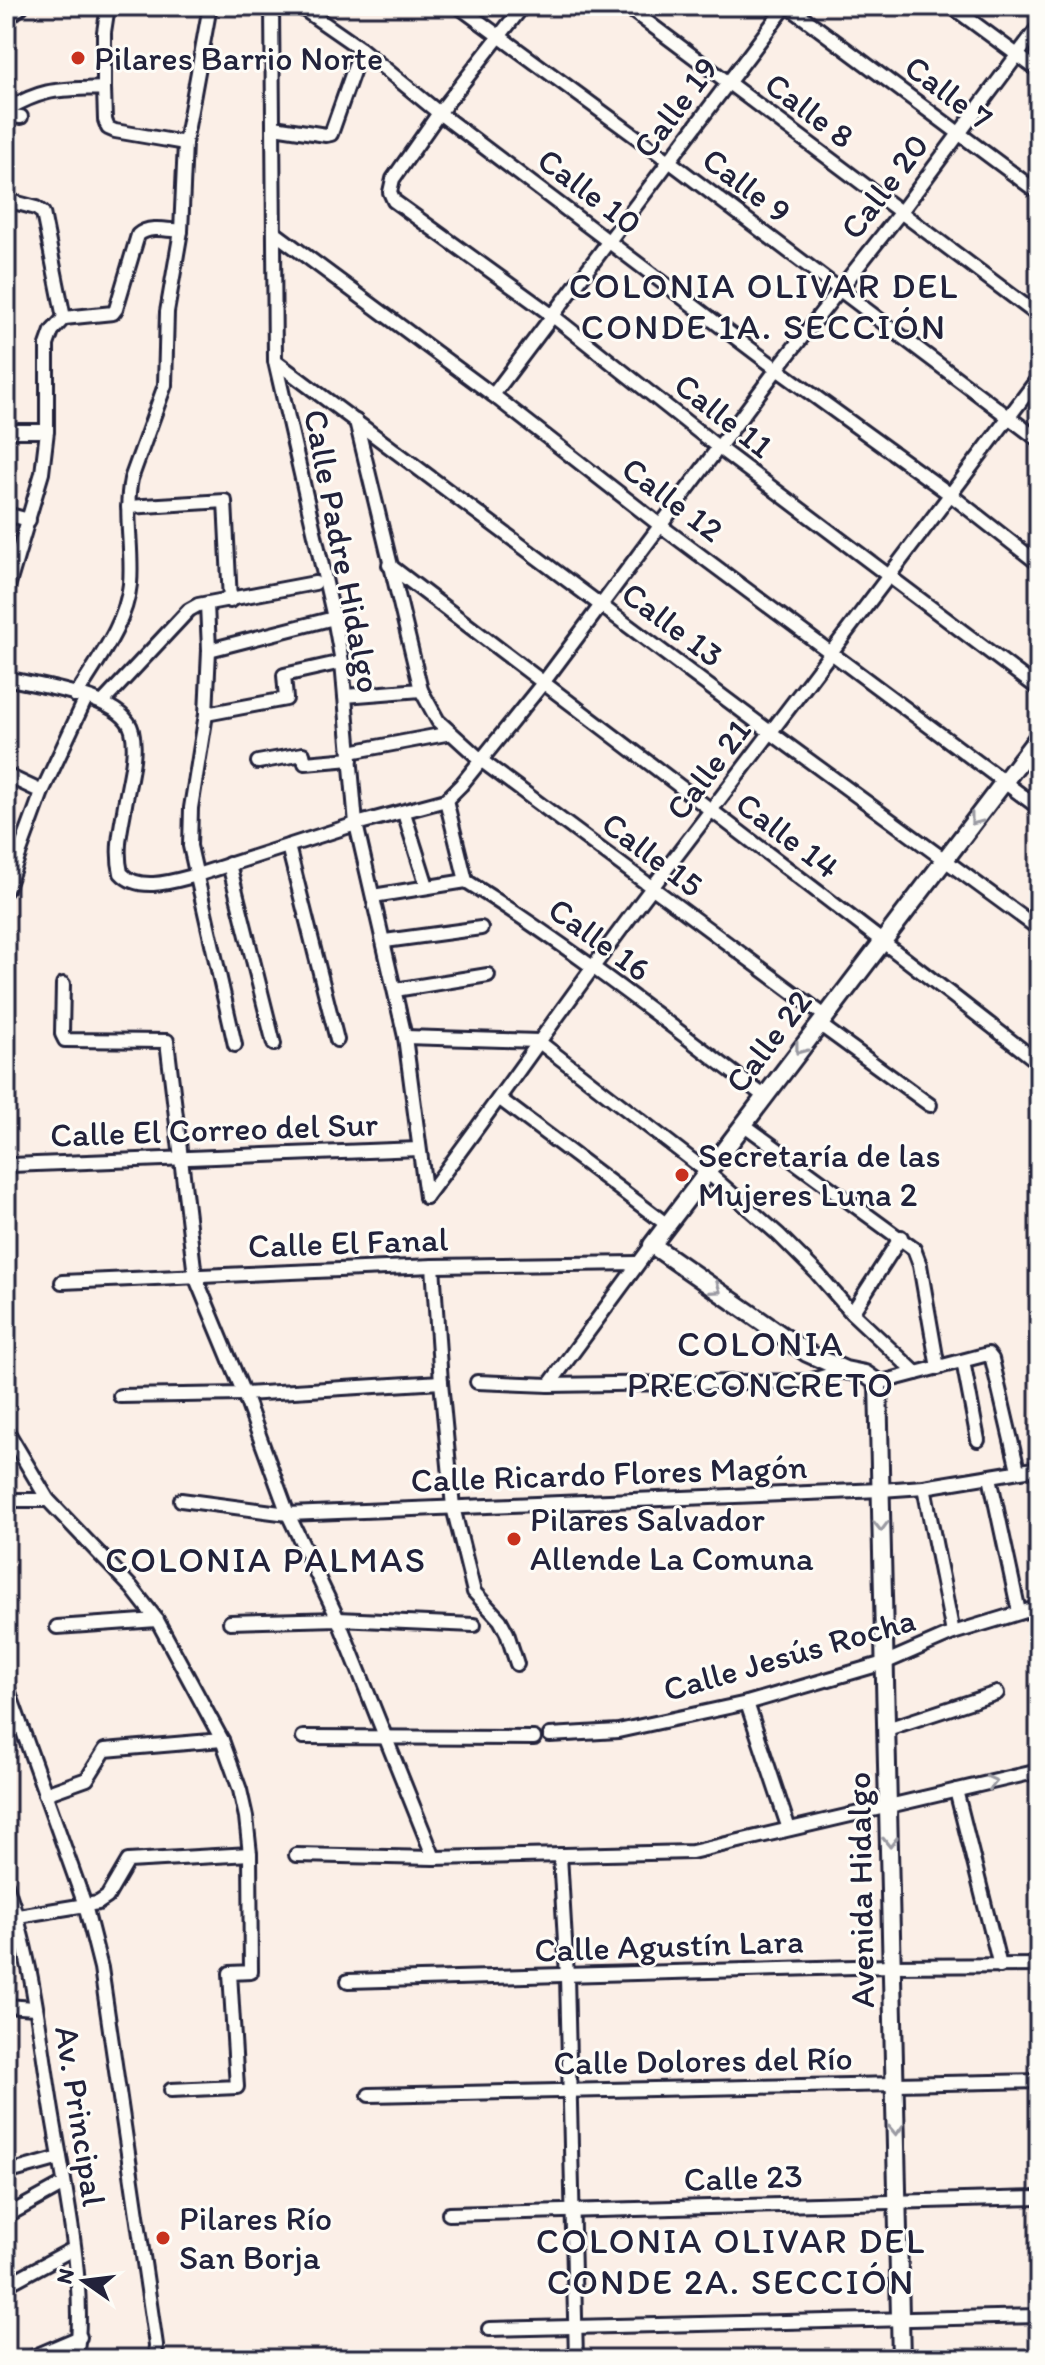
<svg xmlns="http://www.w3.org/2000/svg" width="1045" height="2365" font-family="Itim,sans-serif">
	<rect width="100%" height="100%" fill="#fbefe7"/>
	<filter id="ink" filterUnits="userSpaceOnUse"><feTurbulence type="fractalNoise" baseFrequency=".0125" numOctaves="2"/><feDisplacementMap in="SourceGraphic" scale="16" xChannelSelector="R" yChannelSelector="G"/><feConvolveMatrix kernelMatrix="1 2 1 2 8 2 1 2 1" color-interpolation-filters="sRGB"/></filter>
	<g filter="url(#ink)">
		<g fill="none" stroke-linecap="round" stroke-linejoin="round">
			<g stroke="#22223b" stroke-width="18">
				<g id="street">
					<polyline points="272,6 275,361 334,618 342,662 356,824 405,1037 426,1197"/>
					<polyline points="299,6 361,49 439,113 777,369 951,495 1039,564"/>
					<polyline points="458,6 669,161 1039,440"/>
					<polyline points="523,6 439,113 393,179 390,192 394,201 553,316 719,448 1039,689"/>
					<polyline points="626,6 1039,316"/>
					<polyline points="788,6 1039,193"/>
					<polyline points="951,6 1039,71"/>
					<polyline points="6,20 22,6"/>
					<polyline points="104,88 104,32 108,6"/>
					<path d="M 6,110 C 45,87 60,90 104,88 L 105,120 L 108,128 L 115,131 L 185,143"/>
					<polyline points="6,116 21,117"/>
					<polyline points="274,127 326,135 331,134 361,49"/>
					<polyline points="6,200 36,208 43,213 64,318"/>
					<polyline points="275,233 493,395 661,526 1039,808"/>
					<path d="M 64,318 L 113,313 L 116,309 L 138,235 C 149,225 167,230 181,231"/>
					<polyline points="275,361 770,732 1039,929"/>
					<polyline points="493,395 786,6"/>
					<polyline points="356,421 421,690 438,721 482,761 825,1016"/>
					<polyline points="6,431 47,431"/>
					<polyline points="128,507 225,501 230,601"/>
					<polyline points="6,514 29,520"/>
					<path d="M 389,565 C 606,731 824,894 1039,1063"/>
					<polyline points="6,594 42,473 47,431 47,345 52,331 64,318"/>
					<polyline points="207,604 209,650 206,714 191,808 190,846 235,1045"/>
					<polyline points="209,650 334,618"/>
					<path d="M 6,678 C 38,686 124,696 132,731 C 138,755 127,787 124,811 C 120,832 116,852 121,873 C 139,893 174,881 197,875 L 356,824 L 446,800 L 461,785 L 543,683 L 777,369 L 900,213 L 1039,26"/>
					<path d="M 76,696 C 96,662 126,625 130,584 C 133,549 124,514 131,479 L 165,385 L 167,312 L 181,231 L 185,143 L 210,6"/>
					<polyline points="345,696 421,690"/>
					<polyline points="103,702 189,610 198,605 315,583"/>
					<polyline points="206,714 286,699 284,675 342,662"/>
					<polyline points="350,752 451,733"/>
					<polyline points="258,762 303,754 305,763 351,759"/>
					<polyline points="6,775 42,792"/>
					<path d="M 446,800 L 466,881 C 570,946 666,1022 764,1096"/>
					<polyline points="404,813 427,886"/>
					<polyline points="288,846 337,1040"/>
					<polyline points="229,864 274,1044"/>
					<polyline points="6,890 42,792 86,698"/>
					<polyline points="373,896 466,881"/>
					<polyline points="385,941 481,928"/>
					<polyline points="63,984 62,1034 65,1040 167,1041 195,1276 244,1394 288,1514 338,1619 434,1858"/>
					<polyline points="395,990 488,975"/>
					<polyline points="819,1024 930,1105"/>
					<polyline points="405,1037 538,1041 706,1171 779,1235 817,1273 852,1313 916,1373"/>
					<polyline points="500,1099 666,1224"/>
					<polyline points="743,1124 914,1249 920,1265 938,1368"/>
					<polyline points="11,1165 419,1149"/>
					<path d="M 426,1197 C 503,1095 574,990 651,889 C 781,719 911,548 1039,377"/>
					<polyline points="433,1266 441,1382 453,1507 474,1592 500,1620 507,1633 517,1664"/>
					<polyline points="62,1282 433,1266 637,1263"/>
					<polyline points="852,1313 901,1237"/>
					<polyline points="963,1361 978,1440"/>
					<polyline points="477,1382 549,1385 809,1381 845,1370"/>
					<polyline points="878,1383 988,1354 992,1359 1018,1470"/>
					<polyline points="549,1385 652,1245"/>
					<polyline points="120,1396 244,1394 441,1382"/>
					<polyline points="6,1429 48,1500 132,1588 157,1620 222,1740 240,1790 246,1817 250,1854 251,1972 230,1973 237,2087 171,2090"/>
					<polyline points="990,1477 1019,1612"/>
					<polyline points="924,1487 953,1633"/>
					<polyline points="6,1500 48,1500"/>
					<polyline points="181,1500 288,1514 881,1490 924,1487 1039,1468"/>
					<polyline points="230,1622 338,1619 474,1625"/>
					<polyline points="57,1627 157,1620"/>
					<polyline points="6,1684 85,1905 101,1968 156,2345 155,2359"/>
					<polyline points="747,1703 789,1829"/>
					<polyline points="887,1729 997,1693"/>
					<polyline points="550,1735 618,1731 747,1703 884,1663 953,1633 1039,1607"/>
					<polyline points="303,1737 534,1738"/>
					<polyline points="956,1790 1000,1966"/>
					<polyline points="45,1794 87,1779 105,1750 222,1740"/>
					<polyline points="296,1855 434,1858 692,1852 1039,1771"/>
					<polyline points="560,1855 567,1976 576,2359"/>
					<path d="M 6,1884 C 33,1958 40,2039 53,2117 C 65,2189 87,2287 76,2359"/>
					<polyline points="18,1916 98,1903 107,1897 128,1861 250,1854"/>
					<polyline points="348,1981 891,1966 1039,1965"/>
					<polyline points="6,2006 35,2008"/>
					<polyline points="369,2095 1039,2081"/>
					<polyline points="6,2173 60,2158"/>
					<polyline points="449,2214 1039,2198"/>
					<polyline points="6,2216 64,2184"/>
					<polyline points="6,2285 73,2249"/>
					<polyline points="489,2329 1039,2316"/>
					<polyline points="28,2359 80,2337"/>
				</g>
			</g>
			<g stroke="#22223b" stroke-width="22">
				<polyline id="secondary" points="901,2359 878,1383 865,1374 845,1370 807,1353 652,1245 1039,736"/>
			</g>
			<use href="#street" stroke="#fdfcf7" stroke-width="12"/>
			<use href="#secondary" stroke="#fdfcf7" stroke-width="16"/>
		</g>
		<defs><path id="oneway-chevron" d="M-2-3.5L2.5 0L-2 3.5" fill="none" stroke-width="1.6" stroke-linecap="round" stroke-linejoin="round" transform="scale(2)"/></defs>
		<g stroke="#9a9aa2">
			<use href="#oneway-chevron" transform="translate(975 820) rotate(127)"/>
			<use href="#oneway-chevron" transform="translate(800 1049) rotate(127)"/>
			<use href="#oneway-chevron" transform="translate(716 1289) rotate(35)"/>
			<use href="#oneway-chevron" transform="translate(881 1526) rotate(89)"/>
			<use href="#oneway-chevron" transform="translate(992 1782) rotate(-13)"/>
			<use href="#oneway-chevron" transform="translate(890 1842) rotate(89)"/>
			<use href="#oneway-chevron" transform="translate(896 2130) rotate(88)"/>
		</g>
	</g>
	<g fill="#c8321e" stroke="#fdfcf7" stroke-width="3">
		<circle cx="78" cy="58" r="8"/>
		<circle cx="682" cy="1175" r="8"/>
		<circle cx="514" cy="1539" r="8"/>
		<circle cx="163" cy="2238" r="8"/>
	</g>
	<g text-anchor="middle" stroke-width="6" stroke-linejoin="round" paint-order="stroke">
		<g font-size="34" fill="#22223b" stroke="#fdfcf7" text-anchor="start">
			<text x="94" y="70">Pilares Barrio Norte</text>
			<text x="698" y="1167">Secretaría de las<tspan x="698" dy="39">Mujeres Luna 2</tspan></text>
			<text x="530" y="1531">Pilares Salvador<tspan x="530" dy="39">Allende La Comuna</tspan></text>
			<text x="179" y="2230">Pilares Río<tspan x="179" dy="39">San Borja</tspan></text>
		</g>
		<g font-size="34" fill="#22223b" stroke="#fdfcf7">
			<text transform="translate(949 92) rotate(37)" y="12">Calle 7</text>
			<text transform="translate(675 107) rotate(-53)" y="12">Calle 19</text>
			<text transform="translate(810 110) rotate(37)" y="12">Calle 8</text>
			<text transform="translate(747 185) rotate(37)" y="12">Calle 9</text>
			<text transform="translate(884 186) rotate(-53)" y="12">Calle 20</text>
			<text transform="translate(590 191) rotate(37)" y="12">Calle 10</text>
			<text transform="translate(724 415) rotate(38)" y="12">Calle 11</text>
			<text transform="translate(673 499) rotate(37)" y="12">Calle 12</text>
			<text transform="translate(343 551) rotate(79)" y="12">Calle Padre Hidalgo</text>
			<text transform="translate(673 624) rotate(37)" y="12">Calle 13</text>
			<text transform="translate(708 769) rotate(-53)" y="12">Calle 21</text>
			<text transform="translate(788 835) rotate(37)" y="12">Calle 14</text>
			<text transform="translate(653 854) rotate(37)" y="12">Calle 15</text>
			<text transform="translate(600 939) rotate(36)" y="12">Calle 16</text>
			<text transform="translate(768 1041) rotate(-53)" y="12">Calle 22</text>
			<text transform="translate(214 1129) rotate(-2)" y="12">Calle El Correo del Sur</text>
			<text transform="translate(348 1242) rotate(-2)" y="12">Calle El Fanal</text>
			<text transform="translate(609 1473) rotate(-2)" y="12">Calle Ricardo Flores Magón</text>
			<text transform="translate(789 1654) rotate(-16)" y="12">Calle Jesús Rocha</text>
			<text transform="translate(860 1890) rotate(-91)" y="12">Avenida Hidalgo</text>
			<text transform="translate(669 1945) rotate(-2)" y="12">Calle Agustín Lara</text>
			<text transform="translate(703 2060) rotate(-1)" y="12">Calle Dolores del Río</text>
			<text transform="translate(81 2116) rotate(81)" y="12">Av. Principal</text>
			<text transform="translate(743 2177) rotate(-2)" y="12">Calle 23</text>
		</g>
		<g font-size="36" letter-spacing="2" fill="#22223b" stroke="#fdfcf7">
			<text x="764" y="298">COLONIA OLIVAR DEL<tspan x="764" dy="41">CONDE 1A. SECCIÓN</tspan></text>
			<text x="761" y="1356">COLONIA<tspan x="761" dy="41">PRECONCRETO</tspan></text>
			<text x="266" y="1572">COLONIA PALMAS</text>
			<text x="731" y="2253">COLONIA OLIVAR DEL<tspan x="731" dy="41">CONDE 2A. SECCIÓN</tspan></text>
		</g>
	</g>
	<rect width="1045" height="2365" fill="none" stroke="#fdfcf7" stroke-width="32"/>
	<rect x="16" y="16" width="1013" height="2333" fill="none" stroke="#22223b" stroke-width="3" filter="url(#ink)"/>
	<g transform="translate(84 2281) rotate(284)" stroke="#fdfcf7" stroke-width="6" paint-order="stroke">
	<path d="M0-6L14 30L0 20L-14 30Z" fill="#22223b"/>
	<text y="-12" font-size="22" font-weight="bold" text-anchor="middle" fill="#22223b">N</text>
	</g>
</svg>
